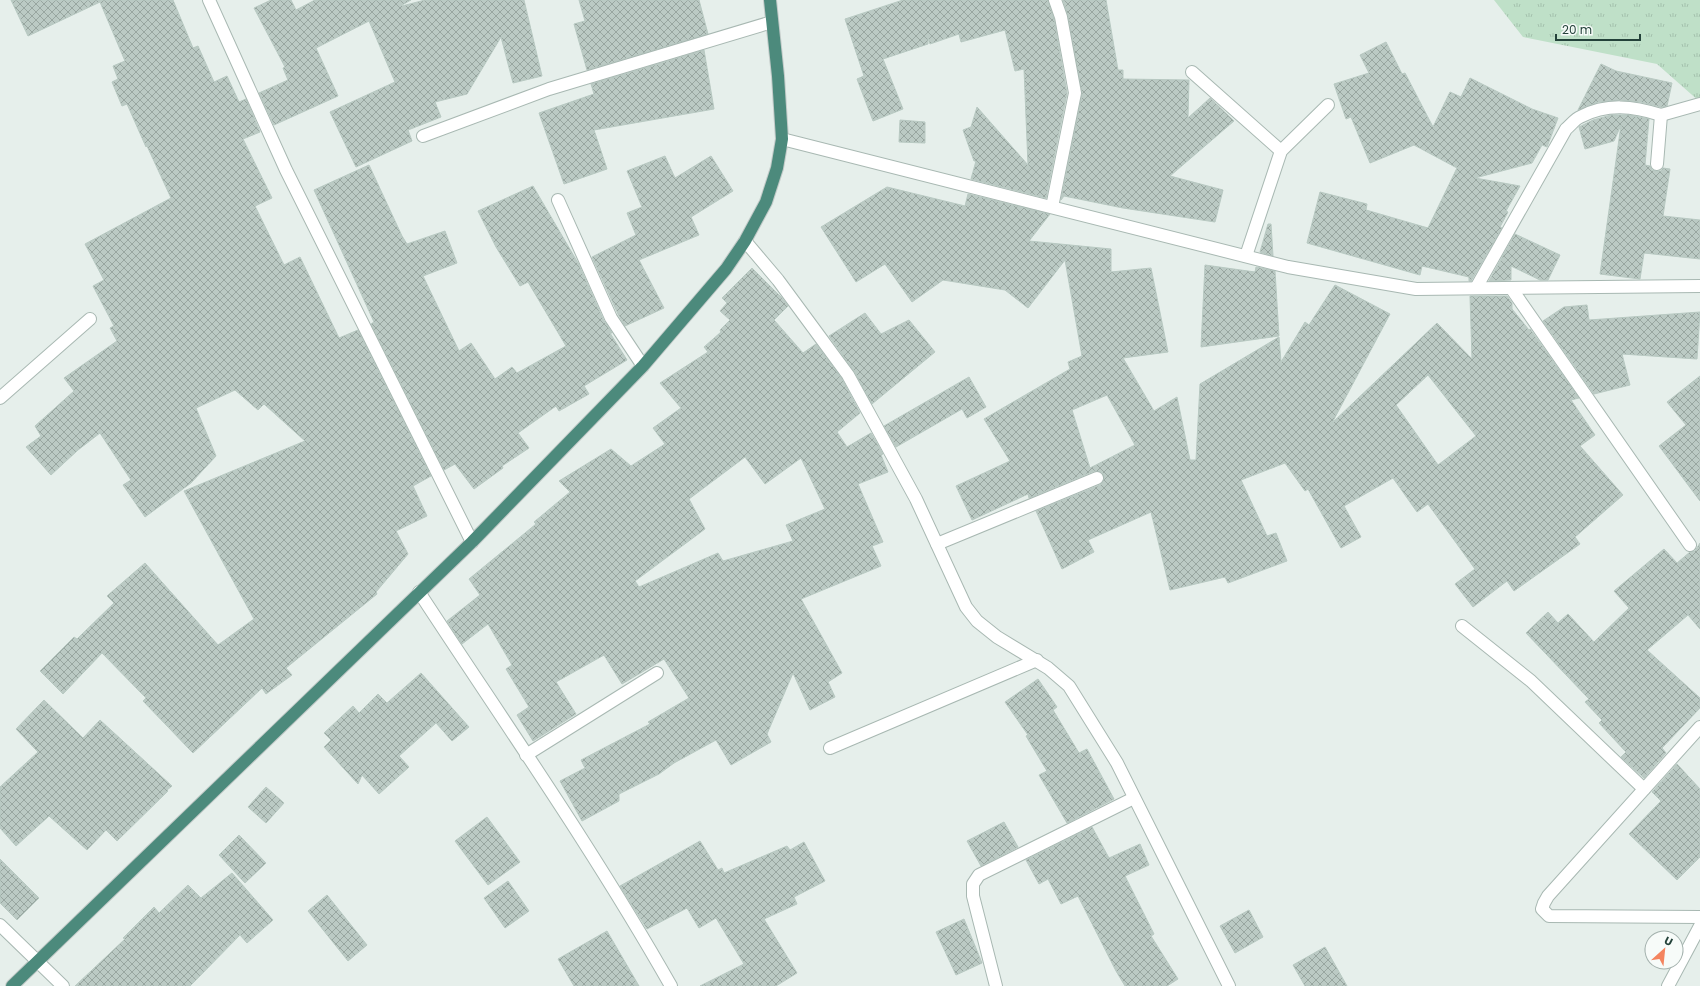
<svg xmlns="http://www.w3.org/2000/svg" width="1700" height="986" font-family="Poppins,sans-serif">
	<defs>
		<pattern id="park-tufts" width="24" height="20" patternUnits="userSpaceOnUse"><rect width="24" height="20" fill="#bfe0c8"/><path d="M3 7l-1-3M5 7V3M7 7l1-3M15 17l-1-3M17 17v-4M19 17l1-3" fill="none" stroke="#a4c1ad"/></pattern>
		<pattern id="building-cross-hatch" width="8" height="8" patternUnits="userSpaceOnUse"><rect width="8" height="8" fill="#bbcac4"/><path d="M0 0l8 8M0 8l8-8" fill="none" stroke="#98a6a0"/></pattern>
	</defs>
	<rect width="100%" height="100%" fill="#e6efeb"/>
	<polygon fill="url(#park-tufts)" points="1494,0 1700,0 1700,102 1657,64 1523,37"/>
	<g fill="url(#building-cross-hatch)" stroke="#b8c9c2" fill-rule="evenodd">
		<polygon points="11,0 173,0 193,48 198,46 214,82 227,76 239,102 246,99 260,132 243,139 272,198 255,206 284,265 300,257 339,338 358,330 431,476 413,486 427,516 396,531 408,554 376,592 377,594 286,668 292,675 266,694 262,688 193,753 143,701 146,698 102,653 63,694 40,671 74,637 77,639 114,603 107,596 145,563 218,645 254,619 184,491 305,441 264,404 258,410 235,390 196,408 216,456 191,483 145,517 123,485 131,480 100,433 78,450 51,475 26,447 41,436 35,426 74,391 64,378 117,341 110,328 114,326 93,286 104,280 85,244 171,198 147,146 146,147 127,104 122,106 112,82 118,79 113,66 125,61 100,2 28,36"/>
		<polygon points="271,0 291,0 296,10 315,0 411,0 402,5 402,6 425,0 524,0 542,76 513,83 501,37 467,94 435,102 441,117 408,130 412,141 356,167 330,112 395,82 369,21 316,48 338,96 274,125 259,93 288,80 283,68 285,67 254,8"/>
		<polygon points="579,0 699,0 708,34 587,70 574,24 585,21"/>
		<polygon points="903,0 1048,0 1054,19 1067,93 1046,198 971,179 976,161 974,161 963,130 971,127 977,107 1028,165 1024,69 1015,71 1005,30 961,42 959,34 930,44 928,38 928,44 883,59 903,109 873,121 857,79 864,76 845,19"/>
		<polygon points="1063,0 1106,0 1118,70 1123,70 1123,79 1189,80 1188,118 1210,98 1234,121 1170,176 1223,190 1215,222 1123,208 1064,196 1061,200 1082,94 1068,16"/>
		<polygon points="1386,42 1402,74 1405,73 1433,127 1450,92 1461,97 1470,78 1532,109 1558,118 1547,147 1542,145 1532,163 1475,178 1520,186 1506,211 1508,212 1500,227 1502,228 1471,281 1469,281 1469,277 1422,266 1420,275 1307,243 1320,192 1367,204 1366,210 1428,228 1457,168 1414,145 1370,163 1351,117 1346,119 1334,84 1369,73 1360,55"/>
		<polygon points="704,50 714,109 594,130 607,169 564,184 539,113 594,94 591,84"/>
		<polygon points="1601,64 1616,71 1672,83 1667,106 1661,107 1641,102 1620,100 1598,102 1578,110"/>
		<polygon points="1611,115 1629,115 1649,119 1645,165 1650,166 1652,170 1656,171 1661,171 1663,168 1670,169 1663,216 1700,220 1700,259 1644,253 1640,279 1600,274 1621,125 1614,141 1585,149 1579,127 1593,120"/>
		<polygon points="900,120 925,122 925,143 899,142"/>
		<polygon points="665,156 675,178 711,156 733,191 691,217 699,235 639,260 664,308 625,326 618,314 592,257 636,235 627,213 642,207 627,171"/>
		<polygon points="369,165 402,236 407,244 445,231 457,263 423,276 459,351 471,343 495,379 512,367 517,373 566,346 528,282 520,286 496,247 478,211 533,186 578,263 604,321 612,333 610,333 627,360 584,386 589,394 559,411 556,406 518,433 529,448 502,466 503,468 474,489 455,464 444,470 371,324 374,322 314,190"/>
		<path d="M 887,187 L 965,206 L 968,194 L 1050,214 L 1029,241 L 1111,249 L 1111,272 L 1151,268 L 1168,352 L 1123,358 L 1154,411 L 1177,397 L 1190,460 L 1196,460 L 1200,384 L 1279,337 L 1281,362 L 1305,322 L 1309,325 L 1335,285 L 1390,314 L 1332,423 L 1437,323 L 1472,359 L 1470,296 L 1507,296 L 1512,303 L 1512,309 L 1529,330 L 1530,329 L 1579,398 L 1571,400 L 1595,435 L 1580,446 L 1623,495 L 1575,537 L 1580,544 L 1514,591 L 1507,581 L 1473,607 L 1455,584 L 1475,569 L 1428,504 L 1417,512 L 1393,478 L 1344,506 L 1361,537 L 1341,548 L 1308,489 L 1305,491 L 1285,463 L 1241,480 L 1267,536 L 1276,533 L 1287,561 L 1228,583 L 1225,577 L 1170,590 L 1151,512 L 1088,540 L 1094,552 L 1062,569 L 1036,511 L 1100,485 L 1104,479 L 1102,472 L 1094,471 L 1029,498 L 1028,494 L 972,520 L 956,486 L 1010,461 L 984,419 L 1070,369 L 1068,362 L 1082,356 L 1065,260 L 1028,308 L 1005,290 L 943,280 L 912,302 L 885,264 L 856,282 L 821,227 ZM 1428,375 L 1476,436 L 1438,465 L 1396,405 ZM 1107,395 L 1135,445 L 1090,468 L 1072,410 Z"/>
		<polygon points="1268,224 1271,224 1273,256 1260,252"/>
		<polygon points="1515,234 1560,255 1548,280 1540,280 1511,266 1511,280 1489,281"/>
		<polygon points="1205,265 1255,272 1256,267 1275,271 1279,336 1201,347"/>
		<path d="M 752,268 L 781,297 L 788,306 L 774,320 L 803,353 L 816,344 L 842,379 L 860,413 L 837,432 L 847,447 L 871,433 L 883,454 L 881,455 L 888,472 L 858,484 L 883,542 L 872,546 L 881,566 L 801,599 L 842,673 L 828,682 L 835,697 L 810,710 L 793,673 L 767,734 L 771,742 L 731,765 L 716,740 L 674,763 L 659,774 L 619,794 L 619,801 L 582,821 L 560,781 L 585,768 L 581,760 L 650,724 L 648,722 L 689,698 L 664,659 L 622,684 L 604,655 L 556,682 L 576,714 L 533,741 L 517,715 L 529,707 L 506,669 L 512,665 L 488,624 L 462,644 L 447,621 L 480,595 L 469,579 L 536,524 L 534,522 L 570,492 L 559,481 L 611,449 L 631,466 L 665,444 L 653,428 L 681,408 L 660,383 L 708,352 L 704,347 L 721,332 L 720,330 L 730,320 L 720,311 L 727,303 L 722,298 ZM 745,457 L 765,484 L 801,458 L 825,509 L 786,525 L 793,541 L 723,561 L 718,553 L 639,587 L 635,581 L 705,529 L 689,499 Z"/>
		<polygon points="1587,305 1589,320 1700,312 1697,359 1622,354 1630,385 1594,394 1543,321 1564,307"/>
		<polygon points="865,313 881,334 909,320 935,352 872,404 854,371 829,336"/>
		<polygon points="1700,376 1700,501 1659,446 1686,425 1667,402"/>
		<polygon points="969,377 986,407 967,418 962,409 896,447 884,426"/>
		<polygon points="1700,543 1700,629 1688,615 1647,650 1700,698 1700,708 1662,748 1666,753 1644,778 1621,757 1626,752 1599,723 1602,720 1585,702 1589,699 1526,633 1548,612 1558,623 1568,614 1594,642 1629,608 1614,591 1664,549 1677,563 1690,552 1695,551"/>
		<polygon points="421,673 469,727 452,741 436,723 399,756 409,767 379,794 362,775 358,784 324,747 331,740 324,733 353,706 359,713 378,694 387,703"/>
		<polygon points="1038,679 1057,707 1053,710 1079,753 1087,749 1114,799 1067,823 1039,775 1047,771 1026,736 1028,735 1005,702"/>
		<polygon points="44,700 83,738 100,720 172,786 167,790 168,791 117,841 106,830 87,850 49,816 16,846 0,828 0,787 38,752 16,729"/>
		<polygon points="1677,764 1700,789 1700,857 1677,880 1629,834 1661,801 1652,792"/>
		<polygon points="266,787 284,803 266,823 248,807"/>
		<polygon points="487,817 520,862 488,885 455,841"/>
		<polygon points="1004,822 1018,847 981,866 967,841"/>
		<polygon points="1092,827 1109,858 1140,844 1149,865 1125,876 1154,934 1151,936 1178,979 1167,986 1125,986 1116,971 1078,896 1061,904 1048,879 1039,884 1026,860"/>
		<polygon points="239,835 266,863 245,883 219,855"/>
		<polygon points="700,841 718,870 722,868 724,873 787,846 790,850 804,842 825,881 794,897 797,904 764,919 797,973 776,986 700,986 744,964 716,918 699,928 687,908 647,929 620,886"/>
		<polygon points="0,859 39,898 17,920 0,903"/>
		<polygon points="232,873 273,920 247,943 240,935 190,986 75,986 125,939 123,938 154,907 159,913 188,885 201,898"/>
		<polygon points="508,881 529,911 505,928 484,898"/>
		<polygon points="327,895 367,945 348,961 308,911"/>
		<polygon points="1249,910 1263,937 1235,953 1220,926"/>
		<polygon points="964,919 982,963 956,975 936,932"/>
		<polygon points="607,931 639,986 574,986 558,959"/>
		<polygon points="1325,947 1347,986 1305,986 1293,965"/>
	</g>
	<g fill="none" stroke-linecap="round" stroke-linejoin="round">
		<g stroke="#a8b8b2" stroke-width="14">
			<g id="service">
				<polyline points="1661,115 1700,104"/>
				<polyline points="830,748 1037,660"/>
			</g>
		</g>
		<g stroke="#a8b8b2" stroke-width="14">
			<g id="minor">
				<polyline points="209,0 286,170 472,542"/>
				<polyline points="1192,72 1281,151"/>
				<polyline points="423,136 549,89 772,22"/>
				<polyline points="782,139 1288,267 1416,289 1700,286"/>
				<polyline points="558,200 611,318 643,366"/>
				<polyline points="1052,207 1075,93 1061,17 1055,0"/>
				<polyline points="745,241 778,280 848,375 916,499 966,607 977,621 997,637 1048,668 1069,686 1117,763 1229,986"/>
				<polyline points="1246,256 1281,151 1328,105"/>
				<path d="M 1476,288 L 1566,129 C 1571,125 1575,119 1580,117 C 1607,103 1633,106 1661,115 L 1657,164"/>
				<polyline points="1511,288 1690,545"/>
				<polyline points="0,398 90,319"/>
				<polyline points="937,544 1097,478"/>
				<path d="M 419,592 C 504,722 594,850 671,986"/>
				<polyline points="1462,626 1531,681 1644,789"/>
				<polyline points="1700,727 1548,896 1544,903 1542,909 1549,916 1700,917"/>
				<polyline points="526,755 657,673"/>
				<polyline points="0,925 63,986"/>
				<polyline points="996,986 973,896 973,884 979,875 1134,798"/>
				<polyline points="1668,986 1700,926"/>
			</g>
		</g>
		<g stroke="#c2cac8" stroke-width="14">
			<polyline id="trunk" points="12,986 472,542 643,366 726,269 745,241 766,202 777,168 782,139 778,76 770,0"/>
		</g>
		<use href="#service" stroke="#fff" stroke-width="12"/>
		<use href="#minor" stroke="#fff" stroke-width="12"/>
		<use href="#trunk" stroke="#4c8a7c" stroke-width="12"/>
	</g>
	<g transform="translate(1664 950) rotate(27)"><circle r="19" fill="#f7fbf9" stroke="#a3b1ad"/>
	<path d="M0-3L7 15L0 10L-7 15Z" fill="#f4845f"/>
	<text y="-6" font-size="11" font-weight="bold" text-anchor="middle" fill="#24423a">U</text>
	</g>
	<path d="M1556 34v6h84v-6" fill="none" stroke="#24423a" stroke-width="2"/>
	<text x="1562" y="34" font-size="12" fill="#24423a" stroke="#f7fbf9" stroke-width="3" paint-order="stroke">20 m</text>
</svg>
